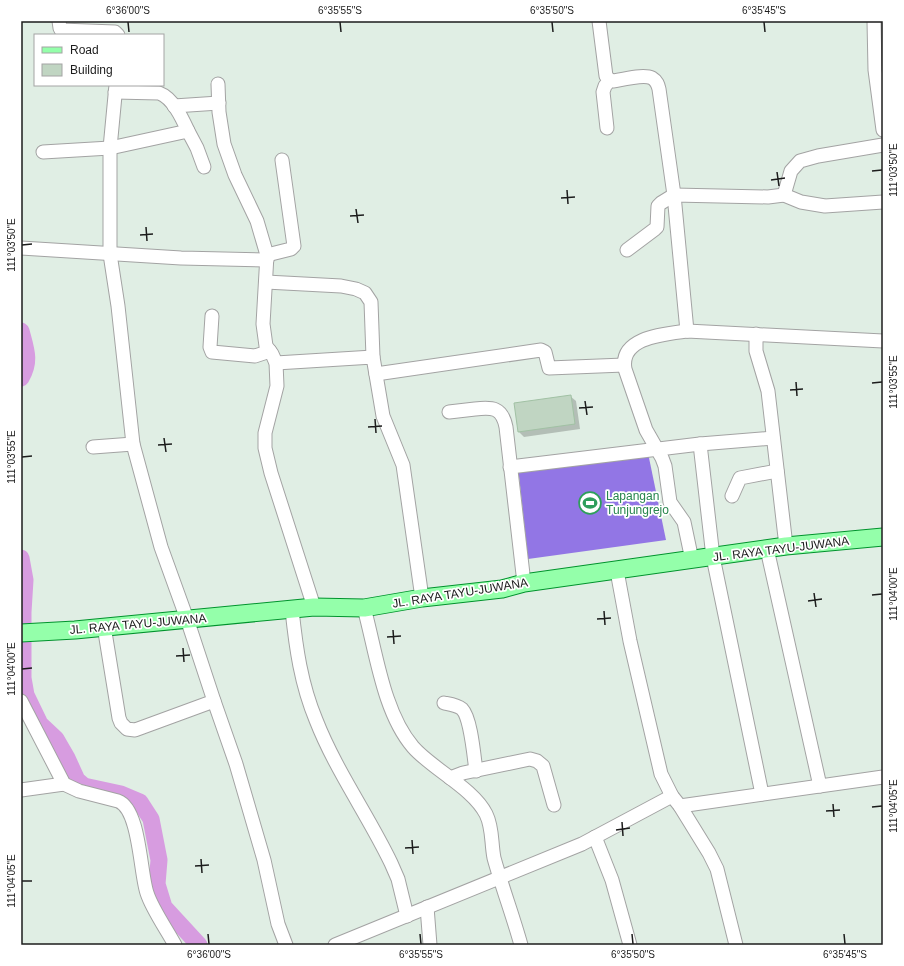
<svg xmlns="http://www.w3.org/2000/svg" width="904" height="966" font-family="Helvetica,sans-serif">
	<rect width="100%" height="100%" fill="#e0eee4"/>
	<polygon fill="#9276e5" points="648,453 666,540 528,559 518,467"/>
	<polygon fill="#0003" points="570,396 576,401 580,429 524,437 519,432"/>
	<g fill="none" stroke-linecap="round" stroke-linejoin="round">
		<g stroke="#d79ce0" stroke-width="17">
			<path d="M 21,331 C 26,350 31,361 21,378"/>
			<polyline points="21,558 25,580 23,612 23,678 26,695 40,724 56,739 67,758 77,780 84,786 121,794 140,802 151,819 159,860 157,884 164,907 199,945"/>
		</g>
	</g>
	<polygon fill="#c0d5c2" stroke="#a1c1a4" points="571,395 575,424 518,432 514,403"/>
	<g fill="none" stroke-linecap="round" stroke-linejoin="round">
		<g stroke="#a3a3a3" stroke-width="15">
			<g id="minor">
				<polyline points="59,21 60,28 61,30 115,32 118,35"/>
				<path d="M 599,21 L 606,76 L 610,80 L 614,81 C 624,79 644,74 652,78 C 657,81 658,85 659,89 L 674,195 L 687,331"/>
				<polyline points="874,21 875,70 883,130"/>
				<polyline points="218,84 219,112 224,144 235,175 257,221 267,255 263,324 266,346 272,354 276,363 277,386 265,433 265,448 271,473 314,607"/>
				<polyline points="116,85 110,148 110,254 118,306 133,444 161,547 187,619 214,701 236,764 264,860 278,924 286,945"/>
				<path d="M 115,92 L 159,93 C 173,98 182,118 188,131"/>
				<polyline points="174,106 219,103"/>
				<polyline points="607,128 603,92 605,86 610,80"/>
				<polyline points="43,152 110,148 188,131 197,148 204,167"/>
				<polyline points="784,195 791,171 800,161 818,156 883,145"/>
				<polyline points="21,248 181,258 267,260"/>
				<polyline points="627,250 655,229 657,227 658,206 661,203 674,195 768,197 784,195 801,202 825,206 883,202"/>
				<polyline points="267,255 291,249 294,246 282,160"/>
				<polyline points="266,282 341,286 356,289 365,293 371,302 373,357"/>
				<polyline points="212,316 210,347 212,352 255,356 270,351"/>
				<polyline points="756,334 756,351 768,391 786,546"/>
				<polyline points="276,363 373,357 383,416 403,465 422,598"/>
				<polyline points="376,374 541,350 545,352 549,368 624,365"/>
				<path d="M 449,412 C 458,411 466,410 475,409 C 492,407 502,407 506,427 L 524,583"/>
				<polyline points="700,444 713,557 762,794"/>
				<polyline points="93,447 133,444"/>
				<polyline points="510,467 700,444 773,438"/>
				<polyline points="732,496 740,478 777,471"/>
				<polyline points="767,549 820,786"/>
				<path d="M 692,560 L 684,522 L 670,502 L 665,466 L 662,458 L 646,430 L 625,369 C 619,337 665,334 687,331 L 883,341"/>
				<polyline points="617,571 630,641 661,774 672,796 680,806 709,853 717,869 736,945"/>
				<path d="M 364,608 C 376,651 383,712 413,747 C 432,769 473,788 486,814 C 493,828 491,843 494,858 C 502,887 513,916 521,945"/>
				<path d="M 292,610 C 296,648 301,684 316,720 C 336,771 368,815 391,863 L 398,879 L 407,916"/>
				<polyline points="104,626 119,718 121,723 127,729 135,730 214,701"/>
				<path d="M 21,701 L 64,784 L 79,791 L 118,801 C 140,809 140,873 147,893 C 152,909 167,930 175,945"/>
				<path d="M 444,703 C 449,704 457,705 462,709 C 471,718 474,757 476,771"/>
				<polyline points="450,778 463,773 530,759 537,761 543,766 554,805"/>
				<polyline points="21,790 64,784"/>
				<polyline points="680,806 883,777"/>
				<polyline points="595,837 612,880 630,945"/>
				<polyline points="427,907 430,945"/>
				<polyline points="335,945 582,844 672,796"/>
			</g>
		</g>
		<g stroke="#00932d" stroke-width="19">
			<polyline id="major" points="21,633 75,630 314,607 364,608 422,598 502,589 524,583 786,546 883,537"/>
		</g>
		<use href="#minor" stroke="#fff" stroke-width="13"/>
		<use href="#major" stroke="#94ffaa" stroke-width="17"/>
	</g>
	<path fill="none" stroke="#1c1c1c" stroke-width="1.5" d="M 128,22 L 129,32M 340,22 L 341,32M 552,22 L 553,32M 764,22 L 765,32M 872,171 L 882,170M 777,172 L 779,186M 771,180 L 785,178M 567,190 L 568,204M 561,198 L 575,197M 356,209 L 358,223M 350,216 L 364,215M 146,227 L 147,241M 140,235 L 153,234M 22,245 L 32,244M 796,382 L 797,396M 872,383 L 882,382M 790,390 L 803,389M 585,401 L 587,415M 579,408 L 593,407M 375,419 L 376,433M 368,427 L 382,426M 164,438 L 166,452M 158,445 L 172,444M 22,457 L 32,456M 814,593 L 816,607M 872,595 L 882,594M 808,601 L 822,599M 604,611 L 605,625M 597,619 L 611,618M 393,630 L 394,644M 387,637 L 401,636M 183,648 L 184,662M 176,656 L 190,655M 22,669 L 32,668M 833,804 L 834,817M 872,807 L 882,806M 826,811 L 840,810M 622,822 L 623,836M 616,830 L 630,828M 412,840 L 413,854M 405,848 L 419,847M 201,859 L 202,873M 195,866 L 209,865M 22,881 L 32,881M 208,934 L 209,944M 420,934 L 421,944M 632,934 L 633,944M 844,934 L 845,944"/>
	<defs>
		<g id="stadium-ring" transform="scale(1.15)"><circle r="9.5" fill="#fff" stroke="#2e9e5b" stroke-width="1.5"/><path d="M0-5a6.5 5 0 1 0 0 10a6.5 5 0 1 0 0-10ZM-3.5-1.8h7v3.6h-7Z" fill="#2e9e5b"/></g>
	</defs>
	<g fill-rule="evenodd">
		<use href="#stadium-ring" x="590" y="503"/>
	</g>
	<g text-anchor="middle" stroke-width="3.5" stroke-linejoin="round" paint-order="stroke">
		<g font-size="12" fill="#27864d" stroke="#fff" text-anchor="start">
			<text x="606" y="500">Lapangan<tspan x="606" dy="14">Tunjungrejo</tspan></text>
		</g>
		<g font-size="12" fill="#1c1c1c" stroke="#fff">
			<text transform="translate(781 549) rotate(-7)" y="4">JL. RAYA TAYU-JUWANA</text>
			<text transform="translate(460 593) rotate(-9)" y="4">JL. RAYA TAYU-JUWANA</text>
			<text transform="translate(138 624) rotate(-5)" y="4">JL. RAYA TAYU-JUWANA</text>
		</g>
	</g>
	<rect width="904" height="966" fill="none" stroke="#ffffff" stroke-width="44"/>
	<rect x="34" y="34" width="130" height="52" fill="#ffffff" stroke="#a4a4a4"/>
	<rect x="42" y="47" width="20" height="6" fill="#94ffaa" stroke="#a4a4a4"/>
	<text x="70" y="54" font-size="12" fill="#1c1c1c">Road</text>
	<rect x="42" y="64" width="20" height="12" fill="#c0d5c2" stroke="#a4a4a4"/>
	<text x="70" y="74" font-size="12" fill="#1c1c1c">Building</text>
	<rect x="22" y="22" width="860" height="922" fill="none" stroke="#1c1c1c" stroke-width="1.5"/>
	<g font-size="10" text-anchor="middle" fill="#1c1c1c">
		<text x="128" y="14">6°36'00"S</text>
		<text x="340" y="14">6°35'55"S</text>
		<text x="552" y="14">6°35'50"S</text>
		<text x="764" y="14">6°35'45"S</text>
		<text transform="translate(893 170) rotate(-90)" y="4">111°03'50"E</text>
		<text transform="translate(11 245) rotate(-90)" y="4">111°03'50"E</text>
		<text transform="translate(893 382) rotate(-90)" y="4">111°03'55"E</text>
		<text transform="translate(11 457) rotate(-90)" y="4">111°03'55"E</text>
		<text transform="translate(893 594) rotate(-90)" y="4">111°04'00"E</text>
		<text transform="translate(11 669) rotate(-90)" y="4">111°04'00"E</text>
		<text transform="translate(893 806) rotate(-90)" y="4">111°04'05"E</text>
		<text transform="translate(11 881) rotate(-90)" y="4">111°04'05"E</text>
		<text x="209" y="958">6°36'00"S</text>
		<text x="421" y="958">6°35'55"S</text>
		<text x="633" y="958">6°35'50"S</text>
		<text x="845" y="958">6°35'45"S</text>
	</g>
</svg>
